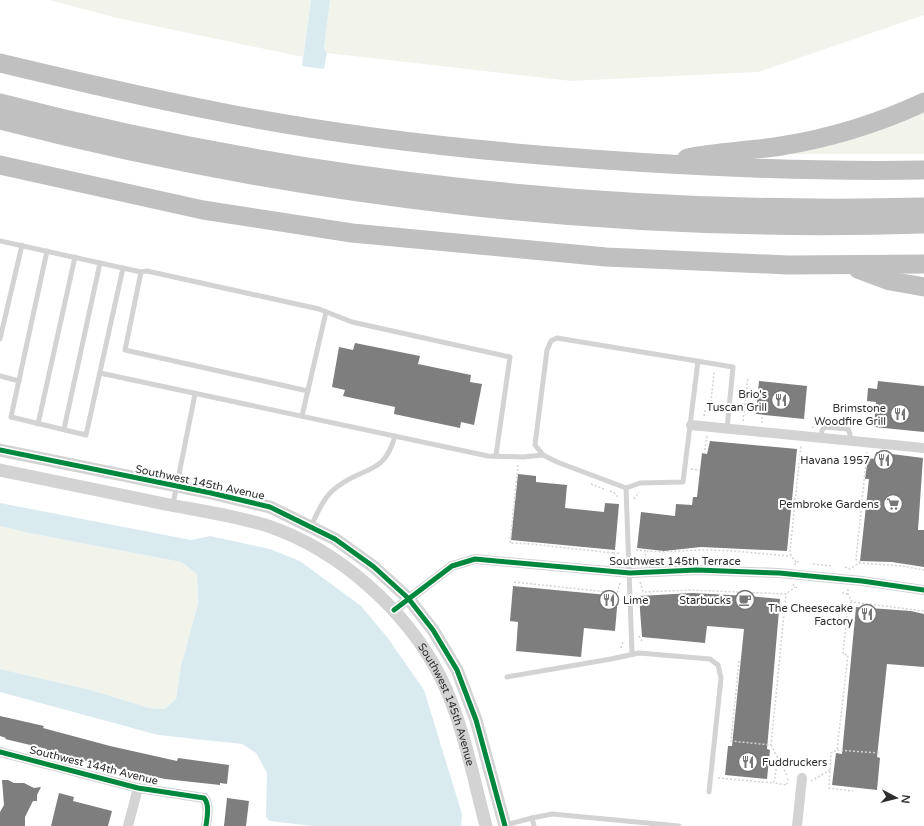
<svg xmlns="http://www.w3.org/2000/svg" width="924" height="826" font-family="'Varela Round',sans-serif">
	<rect width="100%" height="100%" fill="#fff"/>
	<g fill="#f2f4ec">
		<polygon points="49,0 311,0 303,57 117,18"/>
		<polygon points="330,0 924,0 924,15 758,72 571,81 327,53 324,48"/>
		<polygon points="924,112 924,154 782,154"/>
		<polygon points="0,526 29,533 181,562 197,574 198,602 181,666 176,699 165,709 149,708 91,690 0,669"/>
	</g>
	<g fill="#daebf0">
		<polygon points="311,0 330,0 324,48 327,53 324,69 302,66"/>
		<polygon points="0,503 191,540 210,536 270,549 300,561 361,606 387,637 424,690 462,814 461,826 312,826 270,821 266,817 267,773 256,753 242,744 158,735 0,692 0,669 91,690 149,708 165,709 176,699 181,666 198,603 197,574 181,562 29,533 0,526"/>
	</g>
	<g fill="#7e7e7e">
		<polygon points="355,343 420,356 418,364 471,375 470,382 482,384 474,425 461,422 460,428 394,414 395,407 343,396 345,390 332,387 339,347 353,350"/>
		<polygon points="759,381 807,386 804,419 756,414"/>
		<polygon points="878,381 924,386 924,432 874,427 876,402 867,401 868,388 877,389"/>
		<polygon points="710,441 797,449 787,551 701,547 664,551 637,548 641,512 675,516 676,504 692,505 693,497 697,497 702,453 707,454"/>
		<polygon points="876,452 923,458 918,530 924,530 924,567 892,562 860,561 869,479 865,479 868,458 875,459"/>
		<polygon points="518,474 536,476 536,482 567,485 565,508 604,512 605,503 619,504 615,550 511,540"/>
		<polygon points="513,586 618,596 615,631 584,628 581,657 516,651 518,622 510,621"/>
		<polygon points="692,593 749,596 780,599 767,749 770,750 767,779 725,775 728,746 732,746 744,629 707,626 705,643 642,637 639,596"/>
		<polygon points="856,607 911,611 924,614 924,667 887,664 877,757 880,758 877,790 832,785 836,753 842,754"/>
		<polygon points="0,716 44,726 43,728 110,746 177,761 178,758 229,765 227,784 220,783 220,785 165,779 97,764 46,751 47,749 5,739 6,738 0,736"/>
		<polygon points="2,780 8,780 14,783 24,783 34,788 41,787 37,795 37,801 33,801 25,817 25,826 0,826 0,812 4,805"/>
		<polygon points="59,793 74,797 73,801 112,811 108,826 51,826"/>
		<polygon points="227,798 249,801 246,826 224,826"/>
	</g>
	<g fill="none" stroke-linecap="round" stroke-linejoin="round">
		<g stroke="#d3d3d3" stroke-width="1.5" stroke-dasharray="2 2" stroke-linecap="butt">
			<polyline points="704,416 705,411 710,412 714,372"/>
			<polyline points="743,421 748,377"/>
			<polyline points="762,423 762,415"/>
			<polyline points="812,428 818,422"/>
			<polyline points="704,454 707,436"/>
			<polyline points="518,465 510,543 531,544 613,553 619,562"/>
			<polyline points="691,469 700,470"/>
			<polyline points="591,484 604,489"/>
			<polyline points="610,491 616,494 618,499"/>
			<polyline points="634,499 639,492"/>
			<polyline points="636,550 648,551"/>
			<polyline points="613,553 621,553"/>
			<path d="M 640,562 L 648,551 C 667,553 685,550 704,550 C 733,550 762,554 791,556"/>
			<polyline points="796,562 791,556 790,551 801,445"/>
			<polyline points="860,563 856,559 867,452"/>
			<polyline points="813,564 832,566"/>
			<polyline points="795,565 796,562 799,562"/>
			<polyline points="845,567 849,569 860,563 902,566 924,570"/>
			<polyline points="514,582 617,593 620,583"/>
			<polyline points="640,582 643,592 691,590 786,594 795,587"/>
			<polyline points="793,584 795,587 798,588"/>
			<polyline points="848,589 848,594 852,602 924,611"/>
			<polyline points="842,593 848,594"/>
			<polyline points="852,602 848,605 843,654 848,655 837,750 831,753 829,788 853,791"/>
			<polyline points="639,636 642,641"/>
			<polyline points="621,648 623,642"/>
			<polyline points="739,661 731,741 771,745 786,594"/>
			<polyline points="771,745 788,777"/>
			<polyline points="837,750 879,753"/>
			<polyline points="778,757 774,783 787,785 788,778"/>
			<polyline points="718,778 774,783"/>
			<polyline points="811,781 830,770"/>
		</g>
		<g stroke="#d3d3d3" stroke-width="5">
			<polyline points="0,241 141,272"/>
			<polyline points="47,251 11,417 86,435 123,268"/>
			<polyline points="0,339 22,245"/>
			<polyline points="698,361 683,482 640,483 626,488 557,462 543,455 535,445 547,350 551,341 557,338 733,367 727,429"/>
			<polyline points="100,373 488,456 523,457 543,455"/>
			<polyline points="0,376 19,381"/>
			<polyline points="308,391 125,350 141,272 147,271 319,309 352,322 510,357 496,455"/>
			<polyline points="302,416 326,312"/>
			<polyline points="38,424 75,257"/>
			<polyline points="64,429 100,263"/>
			<polyline points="821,437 822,430 825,427 848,429 850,434 849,440"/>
			<polyline points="626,488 632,653"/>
			<polyline points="173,504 195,394"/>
			<path d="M 311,526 C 318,512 324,496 337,487 C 363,466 384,476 395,436"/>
			<polyline points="507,677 611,659 639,653 710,659 718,665 721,678 709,792"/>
			<polyline points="505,825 532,818"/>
			<polyline points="534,826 532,818 552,814 679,826"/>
		</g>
		<g stroke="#d3d3d3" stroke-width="10">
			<polyline points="691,425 924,448"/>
			<polyline points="394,610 452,566 475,559 630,573 697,570 779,573 862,581 924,590"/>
			<path d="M 0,752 L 138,788 L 204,798 C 210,805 207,817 206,826"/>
			<polyline points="128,826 138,788"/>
			<polyline points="797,826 802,778"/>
		</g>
		<g stroke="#d3d3d3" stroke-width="13">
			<polyline points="0,450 211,493 270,507 335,539 374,567 408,598 433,630 457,670 476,720 505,826"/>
			<path id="s1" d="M 0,470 C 57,482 113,493 170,505 C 202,511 237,516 268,526 C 339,550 406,610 440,676 C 463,722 473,777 486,826"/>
		</g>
		<g stroke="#c0c0c0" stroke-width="19">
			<path d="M 0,63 C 71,80 143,97 215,111 C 339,136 466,150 591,159 C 702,167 813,172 924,170"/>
			<path d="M 0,103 C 300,181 614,215 924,207"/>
			<path d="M 0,120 C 300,198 615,234 924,224"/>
			<path d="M 687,158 C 718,152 749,151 781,146 C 830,138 879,123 924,102"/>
			<polyline points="0,165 203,210 352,233 606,257 788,265 924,264"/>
			<polyline points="858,269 890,281 924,287"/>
		</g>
		<g stroke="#fff" stroke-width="8">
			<g id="cycleway">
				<polyline points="0,450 211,493 270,507 335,539 374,567 408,598 433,630 457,670 476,720 505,826"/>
				<polyline points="394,610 452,566 475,559 630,573 697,570 779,573 862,581 924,590"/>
				<path d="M 0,752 L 138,788 L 204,798 C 210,805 207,817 206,826"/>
			</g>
		</g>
		<use href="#cycleway" stroke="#00873e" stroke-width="5"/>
	</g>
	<defs>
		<g id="restaurant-ring" transform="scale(1)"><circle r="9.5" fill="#fff" stroke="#777" stroke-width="1.5"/><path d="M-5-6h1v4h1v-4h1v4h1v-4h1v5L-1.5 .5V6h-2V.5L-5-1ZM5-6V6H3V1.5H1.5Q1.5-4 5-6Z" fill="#777"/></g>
		<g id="supermarket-ring" transform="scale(1)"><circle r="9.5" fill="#fff" stroke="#777" stroke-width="1.5"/><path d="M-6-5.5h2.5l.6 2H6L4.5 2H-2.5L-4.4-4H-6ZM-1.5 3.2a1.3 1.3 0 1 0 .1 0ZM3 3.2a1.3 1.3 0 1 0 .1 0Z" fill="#777"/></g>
		<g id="cafe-ring" transform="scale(1)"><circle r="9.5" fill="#fff" stroke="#777" stroke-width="1.5"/><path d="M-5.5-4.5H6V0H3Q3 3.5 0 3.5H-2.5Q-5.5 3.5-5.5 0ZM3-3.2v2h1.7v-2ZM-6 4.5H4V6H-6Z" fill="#777"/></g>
	</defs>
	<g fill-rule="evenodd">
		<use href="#restaurant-ring" x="781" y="400"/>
		<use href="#restaurant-ring" x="900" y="414"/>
		<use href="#restaurant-ring" x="884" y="460"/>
		<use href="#supermarket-ring" x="893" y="504"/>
		<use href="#restaurant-ring" x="609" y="600"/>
		<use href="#cafe-ring" x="745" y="600"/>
		<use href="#restaurant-ring" x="867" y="614"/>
		<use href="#restaurant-ring" x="748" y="762"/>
	</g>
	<g text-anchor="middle" stroke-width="4" stroke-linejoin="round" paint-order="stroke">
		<g font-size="11" fill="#2e2e2e" stroke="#fff" text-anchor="end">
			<text x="767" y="398">Brio's<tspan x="767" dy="13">Tuscan Grill</tspan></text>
			<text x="886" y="412">Brimstone<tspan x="886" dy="13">Woodfire Grill</tspan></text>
			<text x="870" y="464">Havana 1957</text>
			<text x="879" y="508">Pembroke Gardens</text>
			<text x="623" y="604" text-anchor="start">Lime</text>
			<text x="731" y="604">Starbucks</text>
			<text x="853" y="612">The Cheesecake<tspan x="853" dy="13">Factory</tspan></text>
			<text x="762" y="766" text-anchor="start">Fuddruckers</text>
		</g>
		<g font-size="11" fill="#2e2e2e" stroke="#fff">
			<text transform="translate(200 482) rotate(12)" y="4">Southwest 145th Avenue</text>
			<text x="675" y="565">Southwest 145th Terrace</text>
			<text dy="4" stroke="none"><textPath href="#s1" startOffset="536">Southwest 145th Avenue</textPath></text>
			<text transform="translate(94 765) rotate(14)" y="4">Southwest 144th Avenue</text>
		</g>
	</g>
	<g transform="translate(896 798) rotate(97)" stroke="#ffffff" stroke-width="3" paint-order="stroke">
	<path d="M0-3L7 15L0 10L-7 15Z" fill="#2e2e2e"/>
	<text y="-6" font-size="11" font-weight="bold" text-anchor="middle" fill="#2e2e2e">N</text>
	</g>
</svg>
